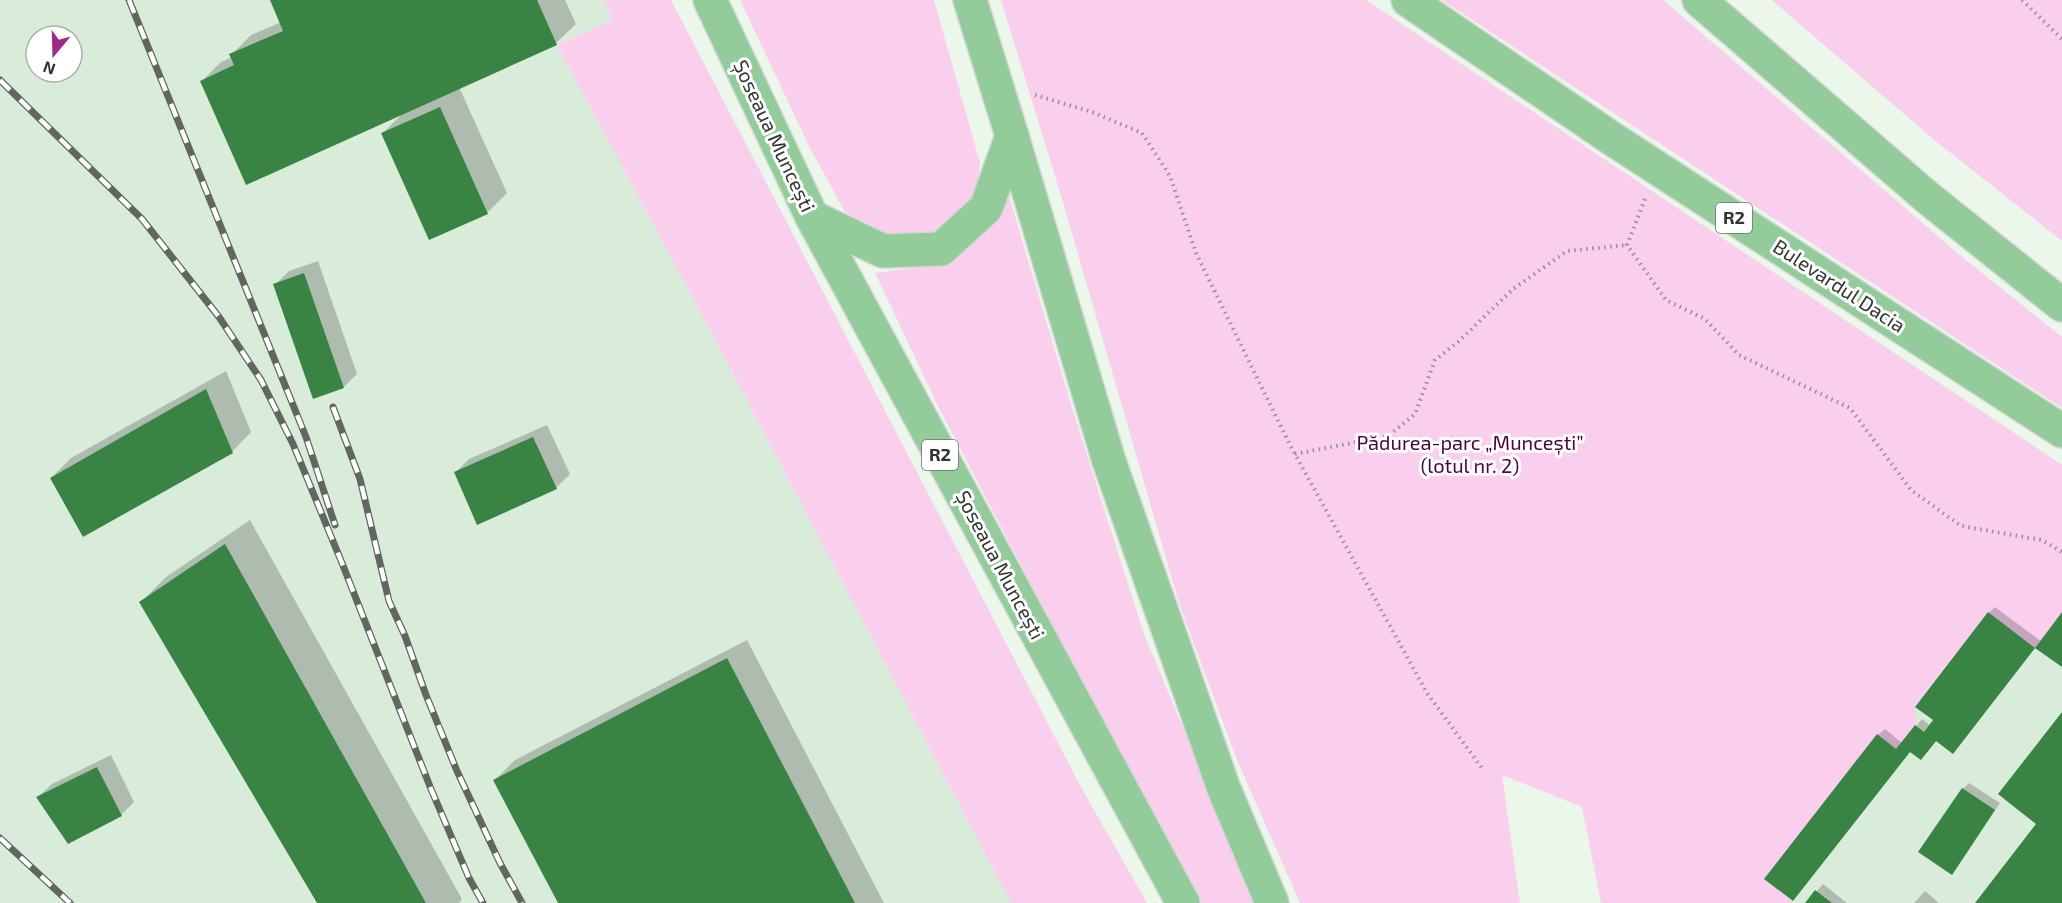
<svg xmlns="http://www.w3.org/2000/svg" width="2062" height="903" font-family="'Exo 2',sans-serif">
	<rect width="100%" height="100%" fill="#eaf7ea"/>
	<g fill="#d9ecda" fill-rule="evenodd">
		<path d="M 0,0 L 604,0 L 613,20 L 557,45 L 720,349 L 1011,903 L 0,903 ZM 36,36 L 72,36 L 72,72 L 36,72 Z"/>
		<polygon points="1988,612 2035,648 2062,612 2062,903 1795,903 1764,879 1877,734 1915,725 1915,707"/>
	</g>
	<g fill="#facfee">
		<polygon points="604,0 671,0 1082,789 1147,903 1011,903 720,349 557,45 613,20"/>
		<polygon points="740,0 934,0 980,163 977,191 954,225 924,237 880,239 851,223 809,146"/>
		<polygon points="1001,0 1366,0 2062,465 2062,612 2035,648 1987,613 1915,706 1915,725 1896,749 1877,735 1764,879 1795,903 1601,903 1582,807 1502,775 1520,903 1300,903 1237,760 1179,603 1062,199"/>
		<polygon points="1442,0 1663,0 1961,256 2062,337 2062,408"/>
		<polygon points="1772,0 2062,0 2062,241 1933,139"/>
		<polygon points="1009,196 1072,408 1144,634 1256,903 1198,903 939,408 875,273 926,266 967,249"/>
	</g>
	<g fill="#0003">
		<polygon points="272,0 565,0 576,24 556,43 459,87 507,193 487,213 383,133 404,112 201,82 221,62 232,57 231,55 251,35 281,22"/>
		<polygon points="318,261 357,374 344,387 275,285 289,271"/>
		<polygon points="226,371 251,432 232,452 51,478 71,458"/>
		<polygon points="547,425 570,474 556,488 456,472 469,459"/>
		<polygon points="250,520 462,899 459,903 319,903 141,602 166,577"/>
		<polygon points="1995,607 2042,642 2062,614 2062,665 2036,647 1953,752 1937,740 1921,759 1911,750 1799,892 1878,735 1885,729 1902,743 1922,719 1931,726 1989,613"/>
		<polygon points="747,640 884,903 559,903 495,780 515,760"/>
		<polygon points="111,755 134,802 121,815 38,797 52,784"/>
		<polygon points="1969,783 2000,803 1958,866 1963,789"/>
		<polygon points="1823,884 1847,903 1807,903"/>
		<polygon points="1925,891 1939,903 1914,903"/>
	</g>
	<g fill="#398444">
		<polygon points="270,0 537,0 557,45 246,185 200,81 234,65 229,54 283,31"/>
		<polygon points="440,107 488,214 429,240 381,133"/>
		<polygon points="304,273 344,388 313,399 273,284"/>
		<polygon points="206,389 233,453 83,537 50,478"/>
		<polygon points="533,437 557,489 477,525 454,472"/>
		<polygon points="225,544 426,903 317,903 139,602"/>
		<polygon points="1988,612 2035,648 1953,754 1936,741 1921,760 1910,752 1793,901 1764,879 1877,734 1896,749 1915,725 1924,732 1933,720 1915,707"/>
		<polygon points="2062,612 2062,667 2035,648"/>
		<polygon points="727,658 855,903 558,903 493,780"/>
		<polygon points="2062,712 2062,903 1975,903 2036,824 1998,794"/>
		<polygon points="97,767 122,816 68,844 36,797"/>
		<polygon points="1962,788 1995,810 1952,875 1918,852"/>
		<polygon points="1815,890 1832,903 1805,903"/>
	</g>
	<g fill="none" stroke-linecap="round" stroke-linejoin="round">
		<g stroke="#d6d7d6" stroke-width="36">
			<g id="major">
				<polyline points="710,0 812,217 1183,903"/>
				<polyline points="970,0 1012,136 1109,461 1224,789 1272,903"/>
				<polyline points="1408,0 1614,140 2062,431"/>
				<polyline points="1699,0 1928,198 2062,305"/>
				<polyline points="812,217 883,251 941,249 986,208 1012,136"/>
			</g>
		</g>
		<g stroke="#8c958c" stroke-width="4" stroke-dasharray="1.5 4.5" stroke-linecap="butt">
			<polyline points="2022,0 2062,39"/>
			<polyline points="1035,95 1092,112 1142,133 1170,176 1196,253 1290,445 1427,693 1484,771"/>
			<polyline points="1645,199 1627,245 1666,300 1705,319 1739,355 1850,408 1911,490 1961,526 2042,540 2062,552"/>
			<polyline points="1295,454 1388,436 1415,414 1435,360 1458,342 1513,289 1567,251 1627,245"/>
		</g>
		<use href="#major" stroke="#93cb9b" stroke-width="33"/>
		<g stroke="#606760" stroke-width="7">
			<g id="rail">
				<polyline points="129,0 306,437 335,525"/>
				<polyline points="0,80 142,219 219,317 261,380 293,444 342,563 431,789 469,878 483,903"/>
				<polyline points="333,407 360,479 389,601 405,636 426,695 457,771 500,863 522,903"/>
				<polyline points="0,838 70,903"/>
			</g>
		</g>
		<use href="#rail" stroke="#fff" stroke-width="4.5" stroke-dasharray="14" stroke-linecap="butt"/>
	</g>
	<g text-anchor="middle" stroke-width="6" stroke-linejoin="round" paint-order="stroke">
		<g fill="#fff" stroke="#6f726f" stroke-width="1.5">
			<rect x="1716" y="203" width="36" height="30" rx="4.5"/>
			<rect x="922" y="440" width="36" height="30" rx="4.5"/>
		</g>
		<g font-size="18" font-weight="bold" fill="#313631">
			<text x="1734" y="224">R2</text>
			<text x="940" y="461">R2</text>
		</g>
		<g font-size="20" fill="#313631" stroke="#fff">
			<text transform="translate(774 136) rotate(65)" y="7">Șoseaua Muncești</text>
			<text transform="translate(1839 286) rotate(33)" y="7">Bulevardul Dacia</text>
			<text transform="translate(1000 565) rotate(62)" y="7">Șoseaua Muncești</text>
		</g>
		<g font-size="20" fill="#4c0441" stroke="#fff">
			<text x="1470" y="450">Pădurea-parc „Muncești”<tspan x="1470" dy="23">(lotul nr. 2)</tspan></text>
		</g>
	</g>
	<g transform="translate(54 54) rotate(199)"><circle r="28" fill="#ffffff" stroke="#adafad" stroke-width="1.5"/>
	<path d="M0-4.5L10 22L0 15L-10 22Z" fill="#9b2a88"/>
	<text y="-9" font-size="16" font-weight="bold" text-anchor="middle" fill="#313631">N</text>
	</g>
</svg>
